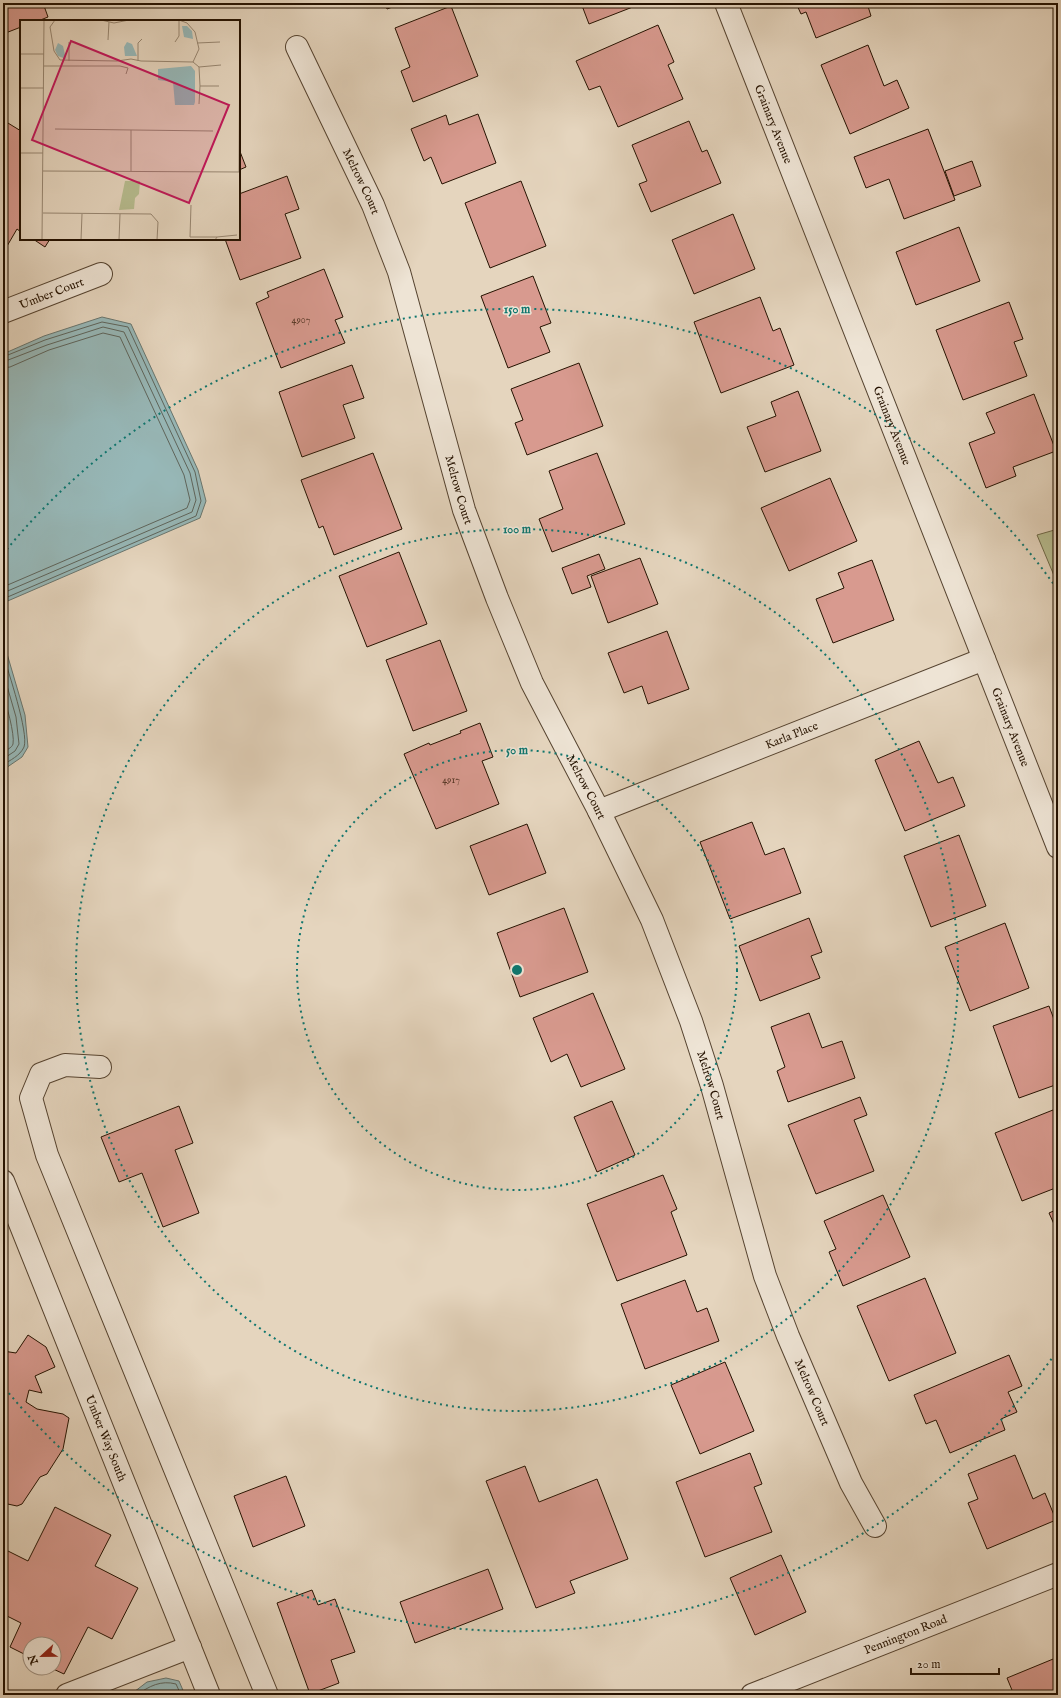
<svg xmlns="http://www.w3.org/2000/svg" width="1061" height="1698" font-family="'IM FELL English',serif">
	<rect width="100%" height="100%" fill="#e5d5be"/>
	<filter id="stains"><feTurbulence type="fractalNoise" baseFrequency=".005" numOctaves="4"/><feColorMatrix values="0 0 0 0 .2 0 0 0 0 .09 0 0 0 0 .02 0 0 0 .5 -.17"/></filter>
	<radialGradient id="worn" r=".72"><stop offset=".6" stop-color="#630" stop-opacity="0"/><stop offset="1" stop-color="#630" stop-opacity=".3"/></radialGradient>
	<polygon fill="#b7bd90" stroke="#6e6848" points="1058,529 1058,585 1037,535"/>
	<g fill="#97b8b8" stroke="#69766f">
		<polygon points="102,317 131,324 198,470 206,501 200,518 3,603 3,354 44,336"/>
		<polygon points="3,640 25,715 28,747 22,757 3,770"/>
		<polygon points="166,1678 179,1681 185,1695 130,1695 147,1682"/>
	</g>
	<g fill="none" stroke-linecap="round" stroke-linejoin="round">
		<g stroke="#5e655c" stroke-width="1">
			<polyline points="3,357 45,340 102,322 128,327 195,472 201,501 196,516 3,599"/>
			<polyline points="3,362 47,345 103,327 124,332 190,473 196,500 192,512 3,593"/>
			<polyline points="3,368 10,367 49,350 103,333 120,337 184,475 190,500 187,508 3,587"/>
			<path d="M 3,654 C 8,671 29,733 24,747 C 20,756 10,760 3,765"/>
			<polyline points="3,672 16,717 19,744 15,751 3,759"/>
			<path d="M 3,693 C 6,704 15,734 13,744 C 12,748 6,750 3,752"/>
			<path d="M 137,1695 C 149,1686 161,1680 176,1684 L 181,1695"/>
		</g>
	</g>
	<g fill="#d89a8f" stroke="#251201">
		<polygon points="3,3 43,3 48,17 38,21 21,21 21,27 3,34"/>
		<polygon points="60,3 73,3 62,7"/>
		<polygon points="385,3 403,3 387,9"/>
		<polygon points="581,3 643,3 589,24"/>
		<polygon points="796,3 867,3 871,16 816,38 806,12 801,14"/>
		<polygon points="451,6 478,76 413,102 401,71 410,67 395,28"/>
		<polygon points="658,25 674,62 668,65 683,99 618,127 600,86 589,90 576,61"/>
		<polygon points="868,45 884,86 897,80 909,108 850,134 821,65"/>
		<polygon points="478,114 496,163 442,184 431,157 424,161 411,129 446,115 449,125"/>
		<polygon points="3,120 21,131 21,232 17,229 3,253"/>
		<polygon points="689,121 702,152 707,150 721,183 651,212 639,184 647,181 632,145"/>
		<polygon points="928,129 955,200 904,219 889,179 866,188 854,157"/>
		<polygon points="239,149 246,167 239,170"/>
		<polygon points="972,161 981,186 954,196 945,171"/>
		<polygon points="287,176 299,209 285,214 301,258 240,280 225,239 239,239 239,194"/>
		<polygon points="521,181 546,246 490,268 465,203"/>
		<polygon points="733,214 755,269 694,294 672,240"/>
		<polygon points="959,227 980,281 916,305 896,252"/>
		<polygon points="33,239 50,239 45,247"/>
		<polygon points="324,269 343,317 335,320 345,343 281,368 256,303 269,297 267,292"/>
		<polygon points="533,276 551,323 540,327 550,352 508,368 481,296"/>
		<polygon points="760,297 773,331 780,328 794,365 721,393 694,322"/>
		<polygon points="1009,302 1023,339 1014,342 1027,376 963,400 936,330"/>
		<polygon points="579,363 603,426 527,455 515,423 523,420 511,389"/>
		<polygon points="352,365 364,398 343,405 355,438 302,457 279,392"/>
		<polygon points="798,391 821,451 765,472 747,427 776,416 771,402"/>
		<polygon points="1034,394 1056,451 1013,467 1016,476 986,488 969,443 995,433 986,413"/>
		<polygon points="373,453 402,529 334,555 323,526 319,528 301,480"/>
		<polygon points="597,453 625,524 552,552 539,519 563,509 549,471"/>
		<polygon points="830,478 857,541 789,571 761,508"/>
		<polygon points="399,552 427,624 367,647 339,576"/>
		<polygon points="599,554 605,569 587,576 591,587 572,594 562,568"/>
		<polygon points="640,558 658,604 608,623 591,576"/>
		<polygon points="872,560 894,620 833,643 816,599 844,588 838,573"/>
		<polygon points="667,631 689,689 648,704 642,686 624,693 608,653"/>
		<polygon points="440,640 467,711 413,731 386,660"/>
		<polygon points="480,723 493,757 482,761 499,804 436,829 404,754 429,743 430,745 461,733 460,731"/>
		<polygon points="919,741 938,783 953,777 965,806 905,831 875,760"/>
		<polygon points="752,822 765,855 784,848 801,893 730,919 700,842"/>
		<polygon points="527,824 546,873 489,895 470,846"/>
		<polygon points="959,835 986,906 931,927 904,856"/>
		<polygon points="564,908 588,972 520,997 497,933"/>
		<polygon points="809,918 822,952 811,956 820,978 760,1001 739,946"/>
		<polygon points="1005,923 1029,988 970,1011 945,947"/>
		<polygon points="593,993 625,1069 581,1087 567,1054 551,1062 533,1018"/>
		<polygon points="1049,1006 1058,1030 1058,1084 1019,1098 993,1026"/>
		<polygon points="809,1013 822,1048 842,1041 855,1078 788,1102 777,1071 785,1067 771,1027"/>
		<polygon points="860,1097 867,1115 854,1120 874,1171 816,1194 788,1125"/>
		<polygon points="612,1101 635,1155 597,1172 574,1117"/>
		<polygon points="179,1106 193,1143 175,1150 199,1213 163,1227 142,1173 119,1182 101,1137"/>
		<polygon points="1058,1108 1058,1187 1022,1201 995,1133"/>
		<polygon points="663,1175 677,1209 671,1212 687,1255 617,1281 587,1204"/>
		<polygon points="883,1195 910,1257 843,1286 829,1252 836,1249 824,1221"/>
		<polygon points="1058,1209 1058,1233 1049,1213"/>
		<polygon points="925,1278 956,1353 889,1381 857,1306"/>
		<polygon points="685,1280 697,1312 707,1308 719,1341 645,1369 621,1304"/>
		<polygon points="28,1335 46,1347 55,1367 35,1376 42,1393 29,1390 26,1402 37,1409 63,1414 69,1418 63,1449 47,1474 40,1477 22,1504 17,1506 3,1503 3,1351 16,1353"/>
		<polygon points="1009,1355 1022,1386 1008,1392 1017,1412 1001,1419 1005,1430 950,1453 936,1420 926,1424 914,1395"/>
		<polygon points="725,1362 754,1431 700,1454 671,1385"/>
		<polygon points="750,1453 762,1484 754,1487 772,1532 705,1557 676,1482"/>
		<polygon points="1015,1455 1033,1499 1045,1493 1056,1520 987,1549 968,1503 978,1499 968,1474"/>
		<polygon points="525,1466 539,1502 597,1479 628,1559 570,1581 575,1593 536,1608 486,1481"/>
		<polygon points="286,1476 305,1526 253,1547 234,1496"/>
		<polygon points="55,1507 111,1535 95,1566 138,1588 112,1639 88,1627 64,1674 51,1668 54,1668 54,1644 30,1644 30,1657 10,1647 21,1623 3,1614 3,1551 4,1549 28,1561"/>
		<polygon points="781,1555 806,1612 755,1635 730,1578"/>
		<polygon points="488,1569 503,1609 415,1643 400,1602"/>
		<polygon points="312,1590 318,1605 335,1599 355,1652 331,1660 339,1683 310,1694 277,1603"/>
		<polygon points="1058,1657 1058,1695 1014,1695 1007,1678"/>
	</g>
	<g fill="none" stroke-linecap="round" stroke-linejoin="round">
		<g stroke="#554330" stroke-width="24">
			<g id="minor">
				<path id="s1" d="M 726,3 L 1058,847"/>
				<path id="s2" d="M 297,47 L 373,205 L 399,272 L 464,510 L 497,598 L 532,683 L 599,811 L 652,920 L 691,1021 L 712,1086 L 765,1276 L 788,1336 L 851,1483 L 875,1526"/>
				<path id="s3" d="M 3,312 L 101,274"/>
				<path id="s4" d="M 599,811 L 984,659"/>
				<polyline points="100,1067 65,1065 41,1074 31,1098 47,1155 267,1695"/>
				<path id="s5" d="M 3,1181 L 209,1695"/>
				<polyline points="67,1695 190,1647"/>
				<path id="s6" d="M 752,1695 L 1058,1574"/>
			</g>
		</g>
		<use href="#minor" stroke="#eee4d5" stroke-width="22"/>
	</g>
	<g fill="none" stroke="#0f766e" stroke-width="2" stroke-dasharray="2 4">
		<circle cx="517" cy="970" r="220"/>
		<circle cx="517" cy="970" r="441"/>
		<path d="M1055 1354A661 661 0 0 1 3 1386M3 554A661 661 0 0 1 1055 586"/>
	</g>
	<g text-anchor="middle" stroke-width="3" stroke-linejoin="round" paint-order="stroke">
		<g font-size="10" fill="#523424">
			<text x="301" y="323">4907</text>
			<text x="451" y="783">4917</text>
		</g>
		<g font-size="12" fill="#251201" stroke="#eee4d5">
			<text dy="4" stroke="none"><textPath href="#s1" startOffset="130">Grainary Avenue</textPath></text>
			<text dy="4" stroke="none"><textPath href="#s2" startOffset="149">Melrow Court</textPath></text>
			<text dy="4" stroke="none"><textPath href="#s3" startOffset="52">Umber Court</textPath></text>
			<text dy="4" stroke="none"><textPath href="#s1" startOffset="454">Grainary Avenue</textPath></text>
			<text dy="4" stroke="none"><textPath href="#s2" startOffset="473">Melrow Court</textPath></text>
			<text dy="4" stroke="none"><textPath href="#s1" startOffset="778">Grainary Avenue</textPath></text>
			<text dy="4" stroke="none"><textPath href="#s4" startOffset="207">Karla Place</textPath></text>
			<text dy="4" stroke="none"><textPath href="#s2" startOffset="797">Melrow Court</textPath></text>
			<text dy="4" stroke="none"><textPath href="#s2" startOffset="1121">Melrow Court</textPath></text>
			<text dy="4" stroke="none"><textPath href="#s2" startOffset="1445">Melrow Court</textPath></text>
			<text dy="4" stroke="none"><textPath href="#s5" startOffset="277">Umber Way South</textPath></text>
			<text dy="4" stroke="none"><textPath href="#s6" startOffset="165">Pennington Road</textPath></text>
		</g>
	</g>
	<g transform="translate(20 20)">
		<rect width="220" height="220" fill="#e5d5be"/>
		<path d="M 105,161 L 120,161 L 119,174 L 115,178 L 114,189 L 99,190 Z" fill="#b7bd90"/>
		<path d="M 162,6 L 167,6 L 172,11 L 173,19 L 164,17 ZM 107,22 L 112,24 L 117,36 L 105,36 L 104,27 ZM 38,23 L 43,26 L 46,39 L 38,36 L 35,30 ZM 171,46 L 175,51 L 175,82 L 174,85 L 155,85 L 153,62 L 138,60 L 138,49 Z" fill="#97b8b8"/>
		<path fill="none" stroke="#988772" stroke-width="1" d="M 35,0 L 30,7 L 34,31 L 40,40 L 97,41 L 111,39 L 121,41 L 173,42 L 179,47 L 180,66M 81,0 L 94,3 L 109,0M 159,0 L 167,3 L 175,12 L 179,29 L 173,42M 88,20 L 89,2M 155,22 L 159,16 L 159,0M 177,23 L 200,22M 0,34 L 24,34M 49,41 L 49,22M 118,41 L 118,23 L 122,19M 24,46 L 100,46 L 108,48 L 106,54M 179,47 L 201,45M 0,68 L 24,68M 179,84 L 180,66 L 199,66M 35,109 L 193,111M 0,133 L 23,133M 23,151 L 220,152M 111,151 L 111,110M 219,152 L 220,2M 171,185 L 170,217 L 197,217M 23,193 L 131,194 L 138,202 L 137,220M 22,220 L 24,0M 61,220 L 62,194M 99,220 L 100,194M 195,220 L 197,217 L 217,215"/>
		<path fill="#c2185b" fill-opacity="0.15" stroke="#c2185b" stroke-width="2" d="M 51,21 L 209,85 L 169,183 L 12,120 Z"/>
		<rect width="220" height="220" fill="none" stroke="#251201" stroke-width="2"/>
	</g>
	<circle cx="517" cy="970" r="6" fill="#0f766e" stroke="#eee4d5" stroke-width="2"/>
	<g font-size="12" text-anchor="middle" font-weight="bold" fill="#0f766e" stroke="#eee4d5" stroke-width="3" stroke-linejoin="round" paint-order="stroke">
		<text x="517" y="313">150 m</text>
		<text x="517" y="533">100 m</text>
		<text x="517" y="754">50 m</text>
	</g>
	<rect width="1061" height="1698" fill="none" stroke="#e5d5be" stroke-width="16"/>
	<rect x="4" y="4" width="1053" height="1690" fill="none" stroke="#251201" stroke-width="2"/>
	<rect x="8" y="8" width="1045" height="1682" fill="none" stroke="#251201"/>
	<g transform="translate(42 1656) rotate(248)"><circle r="19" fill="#eee4d5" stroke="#9e9080"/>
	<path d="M0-3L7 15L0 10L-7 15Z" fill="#8f2418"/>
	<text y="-6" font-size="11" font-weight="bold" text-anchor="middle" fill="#251201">N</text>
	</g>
	<path d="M911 1668v6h88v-6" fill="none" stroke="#251201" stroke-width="2"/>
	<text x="917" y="1668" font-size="12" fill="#251201" stroke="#eee4d5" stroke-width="3" paint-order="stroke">20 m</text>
	<rect width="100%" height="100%" filter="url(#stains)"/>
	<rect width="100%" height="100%" fill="url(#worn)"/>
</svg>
